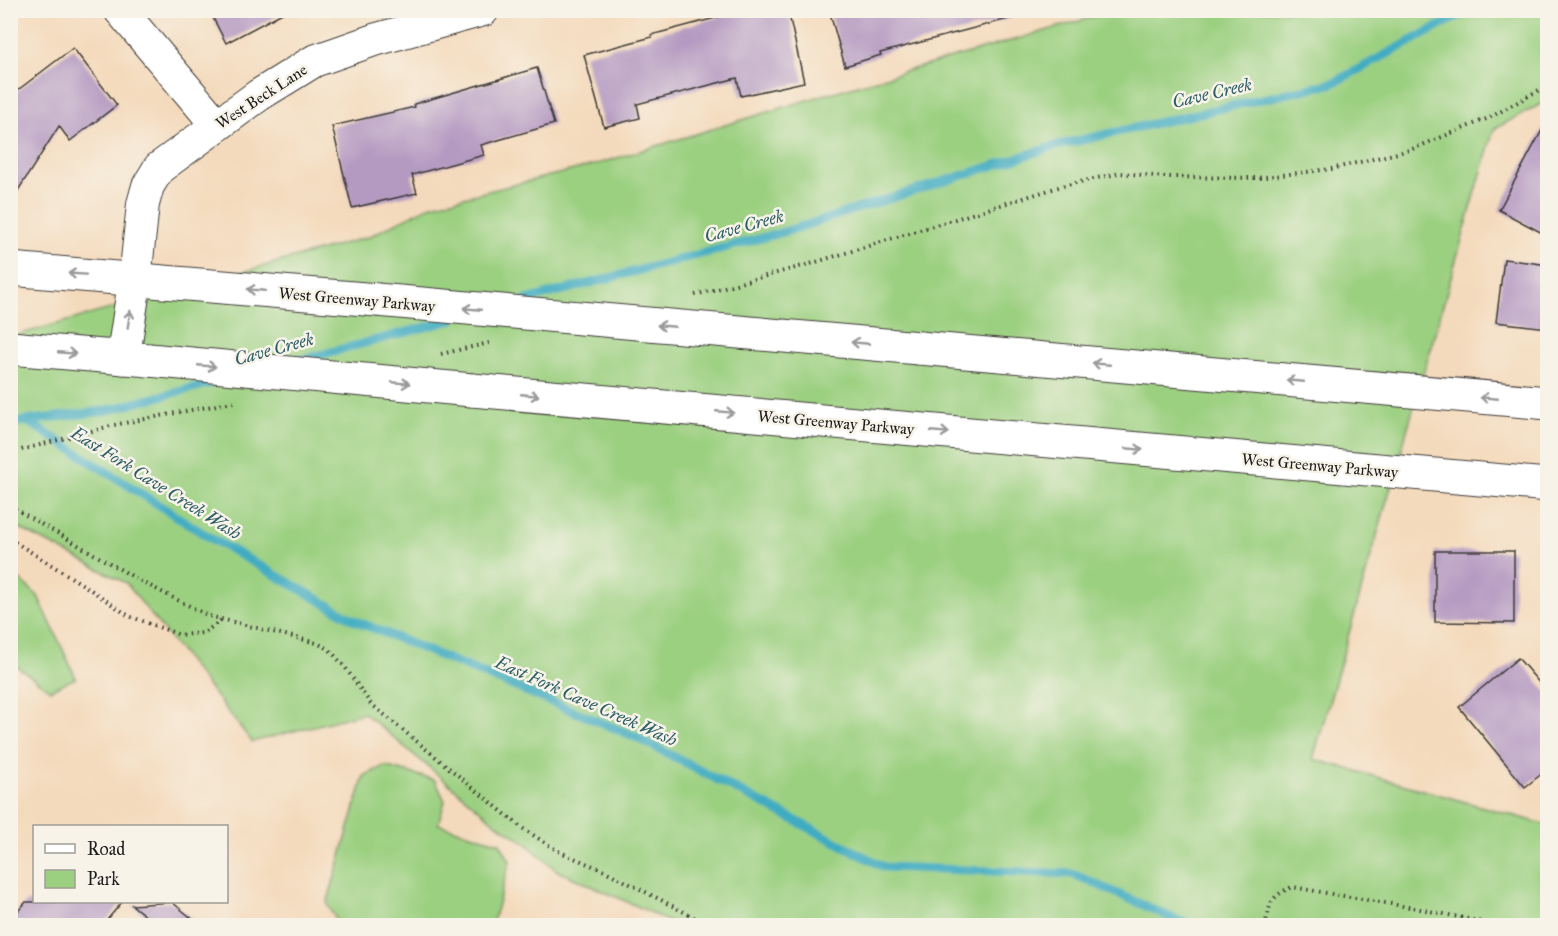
<svg xmlns="http://www.w3.org/2000/svg" width="1558" height="936" font-family="'IM FELL Great Primer',serif">
	<rect width="100%" height="100%" fill="#f7f3e8"/>
	<filter id="ink" filterUnits="userSpaceOnUse"><feTurbulence type="fractalNoise" baseFrequency=".0167" numOctaves="2"/><feDisplacementMap in="SourceGraphic" scale="12" xChannelSelector="R" yChannelSelector="G"/><feConvolveMatrix kernelMatrix="1 2 1 2 8 2 1 2 1" color-interpolation-filters="sRGB"/></filter>
	<filter id="wash" filterUnits="userSpaceOnUse"><feTurbulence type="fractalNoise" baseFrequency=".008" numOctaves="4" result="noise"/><feDisplacementMap in="SourceGraphic" scale="24" xChannelSelector="R" yChannelSelector="G"/><feGaussianBlur stdDeviation="1.35" result="paint"/><feColorMatrix in="noise" values="0 0 0 0 0 0 0 0 0 0 0 0 0 0 0 0 0 1.4 0 .05"/><feComposite in="paint" operator="in"/></filter>
	<g filter="url(#wash)">
		<rect width="100%" height="100%" fill="#f4dabc"/>
		<g fill="#9cd081" stroke="#5c764e" stroke-width="1.5">
			<polygon points="1114,11 1547,11 1547,101 1494,129 1436,329 1313,759 1547,825 1547,925 675,925 641,908 556,870 526,843 497,824 364,713 252,742 126,583 11,524 10,337 368,237 432,205 594,165 827,94"/>
			<polygon points="11,572 38,596 76,678 50,690 11,662"/>
			<polygon points="384,766 435,780 445,801 438,824 500,843 510,861 492,925 345,926 339,924 327,904 364,776"/>
		</g>
		<g fill="none" stroke-linecap="round" stroke-linejoin="round">
			<g stroke="#41acc1" stroke-width="9">
				<polyline points="526,300 784,232 1055,146 1333,83 1469,10"/>
				<polyline points="297,361 452,320"/>
				<polyline points="27,421 209,537 356,621 636,737 884,867 1073,874 1179,921 1198,926"/>
				<polyline points="10,423 104,411 223,380"/>
			</g>
		</g>
		<g id="blocks">
			<g fill="#b499c1">
				<polygon points="209,10 288,10 226,43"/>
				<polygon points="722,10 788,10 804,82 741,96 737,78 637,104 640,118 604,127 584,55 652,37 651,35 723,16"/>
				<polygon points="829,10 1011,10 1012,18 880,53 881,55 845,66"/>
				<polygon points="73,48 117,105 70,141 59,126 10,203 10,96"/>
				<polygon points="537,68 554,124 481,145 484,155 412,175 417,193 352,208 332,126 415,107 414,104"/>
				<polygon points="1548,119 1548,236 1499,210"/>
				<polygon points="1504,259 1548,265 1548,328 1496,322"/>
				<polygon points="1435,551 1514,551 1514,623 1435,622"/>
				<polygon points="1518,658 1548,693 1548,769 1525,787 1459,707"/>
				<polygon points="26,902 122,902 102,926 10,926 10,920"/>
				<polygon points="172,902 201,926 158,926 132,905"/>
			</g>
		</g>
	</g>
	<g filter="url(#ink)">
		<use href="#blocks" fill-opacity="0" stroke="#3c3834" stroke-width="1.5"/>
		<g fill="none" stroke-linecap="round" stroke-linejoin="round">
			<g stroke="#3c3834" stroke-width="34">
				<g id="minor">
					<polyline points="120,10 217,125"/>
					<polyline points="135,279 143,204 148,186 159,168 259,95 314,61 374,40 483,10"/>
				</g>
			</g>
			<g stroke="#3c3834" stroke-width="35">
				<g id="major">
					<polyline points="10,269 377,300"/>
					<polyline points="10,348 149,360"/>
					<polyline points="919,348 1548,403"/>
					<polyline points="123,358 135,279"/>
					<polyline points="472,390 1548,485"/>
				</g>
			</g>
			<g stroke="#3c3834" stroke-width="4" stroke-dasharray="1.5 4.5" stroke-linecap="butt">
				<polyline points="695,295 810,264 1062,186 1120,173 1166,177 1257,178 1331,169 1410,150 1489,118 1548,85"/>
				<polyline points="441,354 489,343"/>
				<polyline points="10,453 114,425 238,401"/>
				<polyline points="10,506 146,584 209,616 317,643 329,649 345,667 370,703 522,828 558,851 607,872 711,926"/>
				<polyline points="10,539 85,586 129,616 180,635 204,633 221,620"/>
				<path d="M 1265,926 C 1270,904 1270,896 1292,887 L 1420,909 L 1501,926"/>
			</g>
			<use href="#minor" stroke="#fff" stroke-width="32"/>
			<use href="#major" stroke="#fff" stroke-width="33"/>
			<g stroke="#3c3834" stroke-width="35" stroke-linecap="butt">
				<g id="major-bridge">
					<polyline points="377,300 919,348"/>
					<polyline points="149,360 472,390"/>
				</g>
			</g>
			<use href="#major-bridge" stroke="#fff" stroke-width="33"/>
		</g>
		<defs><path id="oneway-shaft" d="M-6 0H5M1.5-3L5.5 0L1.5 3" fill="none" stroke-width="1.6" stroke-linecap="round" stroke-linejoin="round" transform="scale(1.5)"/></defs>
		<g stroke="#999">
			<use href="#oneway-shaft" transform="translate(77 274) rotate(-176)"/>
			<use href="#oneway-shaft" transform="translate(256 290) rotate(-175)"/>
			<use href="#oneway-shaft" transform="translate(472 309) rotate(-175)"/>
			<use href="#oneway-shaft" transform="translate(129 319) rotate(-81)"/>
			<use href="#oneway-shaft" transform="translate(666 326) rotate(-175)"/>
			<use href="#oneway-shaft" transform="translate(860 343) rotate(-175)"/>
			<use href="#oneway-shaft" transform="translate(67 353) rotate(5)"/>
			<use href="#oneway-shaft" transform="translate(1101 364) rotate(-175)"/>
			<use href="#oneway-shaft" transform="translate(207 366) rotate(5)"/>
			<use href="#oneway-shaft" transform="translate(1295 381) rotate(-175)"/>
			<use href="#oneway-shaft" transform="translate(401 383) rotate(5)"/>
			<use href="#oneway-shaft" transform="translate(530 395) rotate(5)"/>
			<use href="#oneway-shaft" transform="translate(1489 398) rotate(-175)"/>
			<use href="#oneway-shaft" transform="translate(725 412) rotate(5)"/>
			<use href="#oneway-shaft" transform="translate(940 432) rotate(5)"/>
			<use href="#oneway-shaft" transform="translate(1134 449) rotate(5)"/>
		</g>
	</g>
	<g text-anchor="middle" stroke-width="5" stroke-linejoin="round" paint-order="stroke">
		<g font-size="16" fill="#1c1c1c" stroke="#f7f3e8">
			<text transform="translate(261 96) rotate(-33)" y="6">West Beck Lane</text>
			<text transform="translate(357 299) rotate(5)" y="6">West Greenway Parkway</text>
			<text transform="translate(836 422) rotate(5)" y="6">West Greenway Parkway</text>
			<text transform="translate(1320 465) rotate(5)" y="6">West Greenway Parkway</text>
		</g>
		<g font-size="18" font-style="italic" fill="#2d5d66" stroke="#f7f3e8">
			<text transform="translate(1212 93) rotate(-13)" y="6">Cave Creek</text>
			<text transform="translate(744 226) rotate(-15)" y="6">Cave Creek</text>
			<text transform="translate(274 349) rotate(-15)" y="6">Cave Creek</text>
			<text transform="translate(156 483) rotate(32)" y="6">East Fork Cave Creek Wash</text>
			<text transform="translate(586 701) rotate(24)" y="6">East Fork Cave Creek Wash</text>
		</g>
	</g>
	<rect width="1558" height="936" fill="none" stroke="#f7f3e8" stroke-width="36"/>
	<rect x="33" y="825" width="195" height="78" fill="#f7f3e8" stroke="#9f9d96" stroke-width="1.5"/>
	<rect x="45" y="844" width="30" height="9" fill="#ffffff" stroke="#9f9d96" stroke-width="1.5"/>
	<text x="87" y="855" font-size="18" fill="#1c1c1c">Road</text>
	<rect x="45" y="870" width="30" height="18" fill="#9cd081" stroke="#9f9d96" stroke-width="1.5"/>
	<text x="87" y="885" font-size="18" fill="#1c1c1c">Park</text>
</svg>
